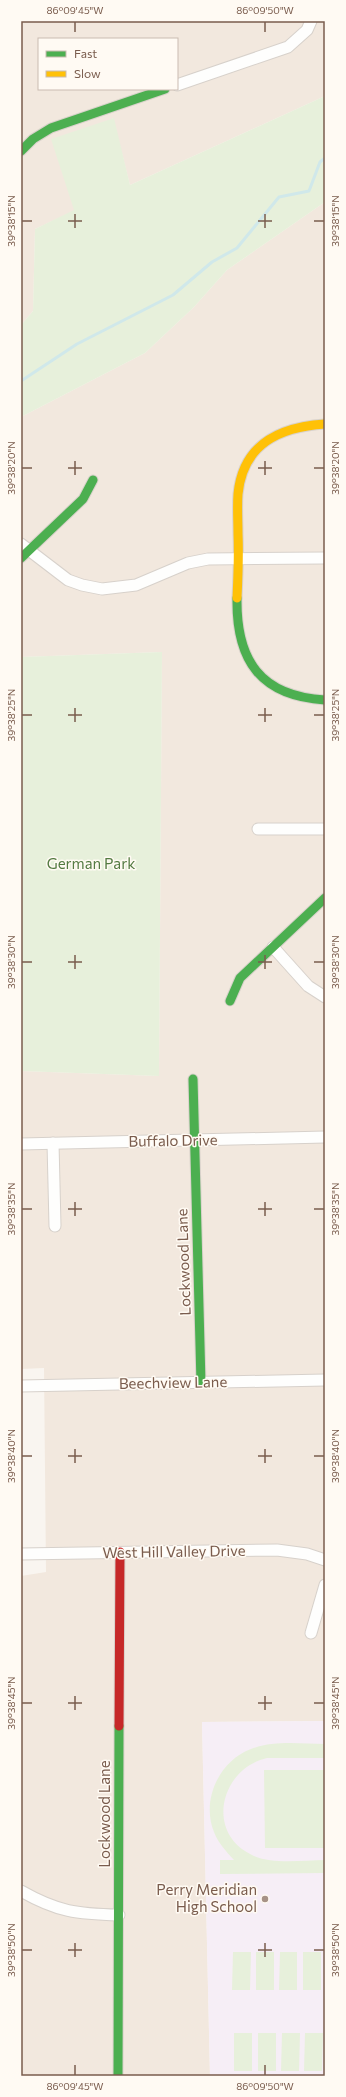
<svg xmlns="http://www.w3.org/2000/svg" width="346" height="2097" font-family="Commissioner,sans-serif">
	<rect width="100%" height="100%" fill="#f9f5f0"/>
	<g fill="#f2e8de" fill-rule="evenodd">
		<path d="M 21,21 L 325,21 L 325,96 L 130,185 L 113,118 L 74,211 L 35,229 L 33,311 L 21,325 ZM 39,39 L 177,39 L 177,89 L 39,89 Z"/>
		<polygon points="325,202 325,1721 202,1722 210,2076 21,2076 21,1576 46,1572 44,1368 21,1369 21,1071 159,1076 162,652 21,657 21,417 145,353 194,307 227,270"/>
	</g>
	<polygon fill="#f6eef6" points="325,1721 325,2076 210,2076 202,1722"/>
	<g fill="#e7f0db">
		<polygon points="325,96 325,202 227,270 194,307 145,353 21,417 21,325 33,311 35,229 74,210 51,139 114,118 130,185"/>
		<polygon points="162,652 159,1076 21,1071 21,657"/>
		<path d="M 325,1744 L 325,1758 L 267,1758 C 220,1769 205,1833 252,1855 C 273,1865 302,1860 325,1860 L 325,1873 L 220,1874 L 220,1860 L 234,1860 C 226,1851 218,1843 214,1832 C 201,1800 219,1761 251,1749 C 274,1740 302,1744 325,1744 Z"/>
		<polygon points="264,1770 325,1770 325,1848 265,1848"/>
		<polygon points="233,1952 251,1952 250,1990 232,1990"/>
		<rect x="256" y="1952" width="18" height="38"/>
		<polygon points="280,1952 297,1952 297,1990 279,1990"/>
		<rect x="303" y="1952" width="18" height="38"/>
		<rect x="234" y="2033" width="18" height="38"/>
		<rect x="258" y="2033" width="18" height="38"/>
		<polygon points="282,2033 300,2033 299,2071 281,2071"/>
		<polygon points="305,2033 323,2033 322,2071 304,2071"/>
	</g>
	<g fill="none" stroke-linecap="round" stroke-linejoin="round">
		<polyline stroke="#d0e8ea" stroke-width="3" points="21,381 77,344 173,295 212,262 237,248 279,197 309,191 320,162 325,158"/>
		<g stroke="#d7d1cb" stroke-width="13">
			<g id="street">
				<polyline points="177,85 288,47 307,30 311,21"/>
				<polyline points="21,544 68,580 82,585 102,589 136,585 188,563 208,559 325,558"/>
				<polyline points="258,829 325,829"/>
				<polyline points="273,947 308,986 325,997"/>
				<polyline points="53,1143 55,1226"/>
				<polyline points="21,1144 325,1137"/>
				<polyline points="21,1386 325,1380"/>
				<polyline points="21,1554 277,1550 307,1554 325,1560"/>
				<polyline points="311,1633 325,1585"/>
				<path d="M 21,1891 C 58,1912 77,1914 119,1915"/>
			</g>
		</g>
		<g stroke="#d9d2cb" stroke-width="11">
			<g id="fast">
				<polyline points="21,151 33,139 51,128 165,89"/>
				<polyline points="21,558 83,499 93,480"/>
				<path d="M 237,598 C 236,660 260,696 325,700"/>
				<polyline points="230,1001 240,978 325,898"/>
				<polyline points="193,1079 201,1383"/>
				<polyline points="118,2076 119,1726"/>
			</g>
		</g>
		<g stroke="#d9d2cb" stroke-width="11">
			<path id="slow" d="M 237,598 C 238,577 239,555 238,534 C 238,521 237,507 238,494 C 243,444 279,427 325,424"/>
		</g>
		<g stroke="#d9d2cb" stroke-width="11">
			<polyline id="jam" points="119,1726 120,1552"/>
		</g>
		<use href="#street" stroke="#fefefd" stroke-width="11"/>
		<use href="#fast" stroke="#4caf50" stroke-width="9"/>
		<use href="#slow" stroke="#ffc107" stroke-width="9"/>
		<use href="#jam" stroke="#c62828" stroke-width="9"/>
	</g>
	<path fill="none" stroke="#7a5c4d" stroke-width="1.5" d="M 75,22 L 75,32M 265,22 L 265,32M 75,214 L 75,228M 265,214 L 265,228M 22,221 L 32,221M 68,221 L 82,221M 258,221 L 272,221M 314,221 L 324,221M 75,461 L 75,475M 265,461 L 265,475M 22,468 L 32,468M 68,468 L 82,468M 258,468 L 272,468M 314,468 L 324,468M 75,708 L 75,722M 265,708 L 265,722M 22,715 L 32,715M 68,715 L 82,715M 258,715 L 272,715M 314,715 L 324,715M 75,955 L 75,969M 265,955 L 265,969M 22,962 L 32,962M 68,962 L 82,962M 258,962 L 272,962M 314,962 L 324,962M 75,1202 L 75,1216M 265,1202 L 265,1216M 22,1209 L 32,1209M 68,1209 L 82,1209M 258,1209 L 272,1209M 314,1209 L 324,1209M 75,1449 L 75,1463M 265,1449 L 265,1463M 22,1456 L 32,1456M 68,1456 L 82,1456M 258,1456 L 272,1456M 314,1456 L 324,1456M 75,1696 L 75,1710M 265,1696 L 265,1710M 22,1703 L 32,1703M 68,1703 L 82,1703M 258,1703 L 272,1703M 314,1703 L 324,1703M 75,1943 L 75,1957M 265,1943 L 265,1957M 22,1950 L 32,1950M 68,1950 L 82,1950M 258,1950 L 272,1950M 314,1950 L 324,1950M 75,2065 L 75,2075M 265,2065 L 265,2075"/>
	<circle fill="#a69286" stroke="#fffaf3" stroke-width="1.5" cx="265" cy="1899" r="4"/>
	<g text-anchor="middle" stroke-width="3" stroke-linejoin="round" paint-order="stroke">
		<g font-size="15" fill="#537a41" stroke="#fffaf3">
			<text x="91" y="869">German Park</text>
		</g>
		<g font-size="15" fill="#7a5c4d" stroke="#fffaf3">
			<text transform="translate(173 1141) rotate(-1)" y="5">Buffalo Drive</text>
			<text transform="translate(184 1262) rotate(-92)" y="5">Lockwood Lane</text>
			<text transform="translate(173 1383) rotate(-1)" y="5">Beechview Lane</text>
			<text transform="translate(174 1552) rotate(-1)" y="5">West Hill Valley Drive</text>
			<text transform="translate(105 1814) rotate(-90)" y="5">Lockwood Lane</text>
		</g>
		<g font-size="15" fill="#7a5c4d" stroke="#fffaf3" text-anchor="end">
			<text x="257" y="1895">Perry Meridian<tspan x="257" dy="17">High School</tspan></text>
		</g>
	</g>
	<rect width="346" height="2097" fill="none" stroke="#fffaf3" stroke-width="44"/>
	<rect x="38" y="38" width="140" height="52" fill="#fffaf3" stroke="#cabbb1"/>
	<rect x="46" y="51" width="20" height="6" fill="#4caf50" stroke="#cabbb1"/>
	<text x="74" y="58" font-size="12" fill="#7a5c4d">Fast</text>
	<rect x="46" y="71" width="20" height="6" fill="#ffc107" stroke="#cabbb1"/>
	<text x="74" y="78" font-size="12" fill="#7a5c4d">Slow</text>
	<rect x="22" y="22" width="302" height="2053" fill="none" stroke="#7a5c4d" stroke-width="1.5"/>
	<g font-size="10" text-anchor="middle" fill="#7a5c4d">
		<text x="75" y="14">86°09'45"W</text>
		<text x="265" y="14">86°09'50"W</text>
		<text transform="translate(335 221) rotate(-90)" y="4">39°38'15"N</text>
		<text transform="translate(11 221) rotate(-90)" y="4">39°38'15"N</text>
		<text transform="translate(335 468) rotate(-90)" y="4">39°38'20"N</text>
		<text transform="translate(11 468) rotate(-90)" y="4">39°38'20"N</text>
		<text transform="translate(11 715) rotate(-90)" y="4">39°38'25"N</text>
		<text transform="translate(335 715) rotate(-90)" y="4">39°38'25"N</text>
		<text transform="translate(335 962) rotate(-90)" y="4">39°38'30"N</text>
		<text transform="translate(11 962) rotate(-90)" y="4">39°38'30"N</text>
		<text transform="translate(11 1209) rotate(-90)" y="4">39°38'35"N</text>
		<text transform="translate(335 1209) rotate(-90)" y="4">39°38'35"N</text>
		<text transform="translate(11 1456) rotate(-90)" y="4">39°38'40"N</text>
		<text transform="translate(335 1456) rotate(-90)" y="4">39°38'40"N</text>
		<text transform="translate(11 1703) rotate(-90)" y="4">39°38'45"N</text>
		<text transform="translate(335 1703) rotate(-90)" y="4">39°38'45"N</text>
		<text transform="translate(11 1950) rotate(-90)" y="4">39°38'50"N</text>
		<text transform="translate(335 1950) rotate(-90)" y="4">39°38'50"N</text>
		<text x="75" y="2090">86°09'45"W</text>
		<text x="265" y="2090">86°09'50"W</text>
	</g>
</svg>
